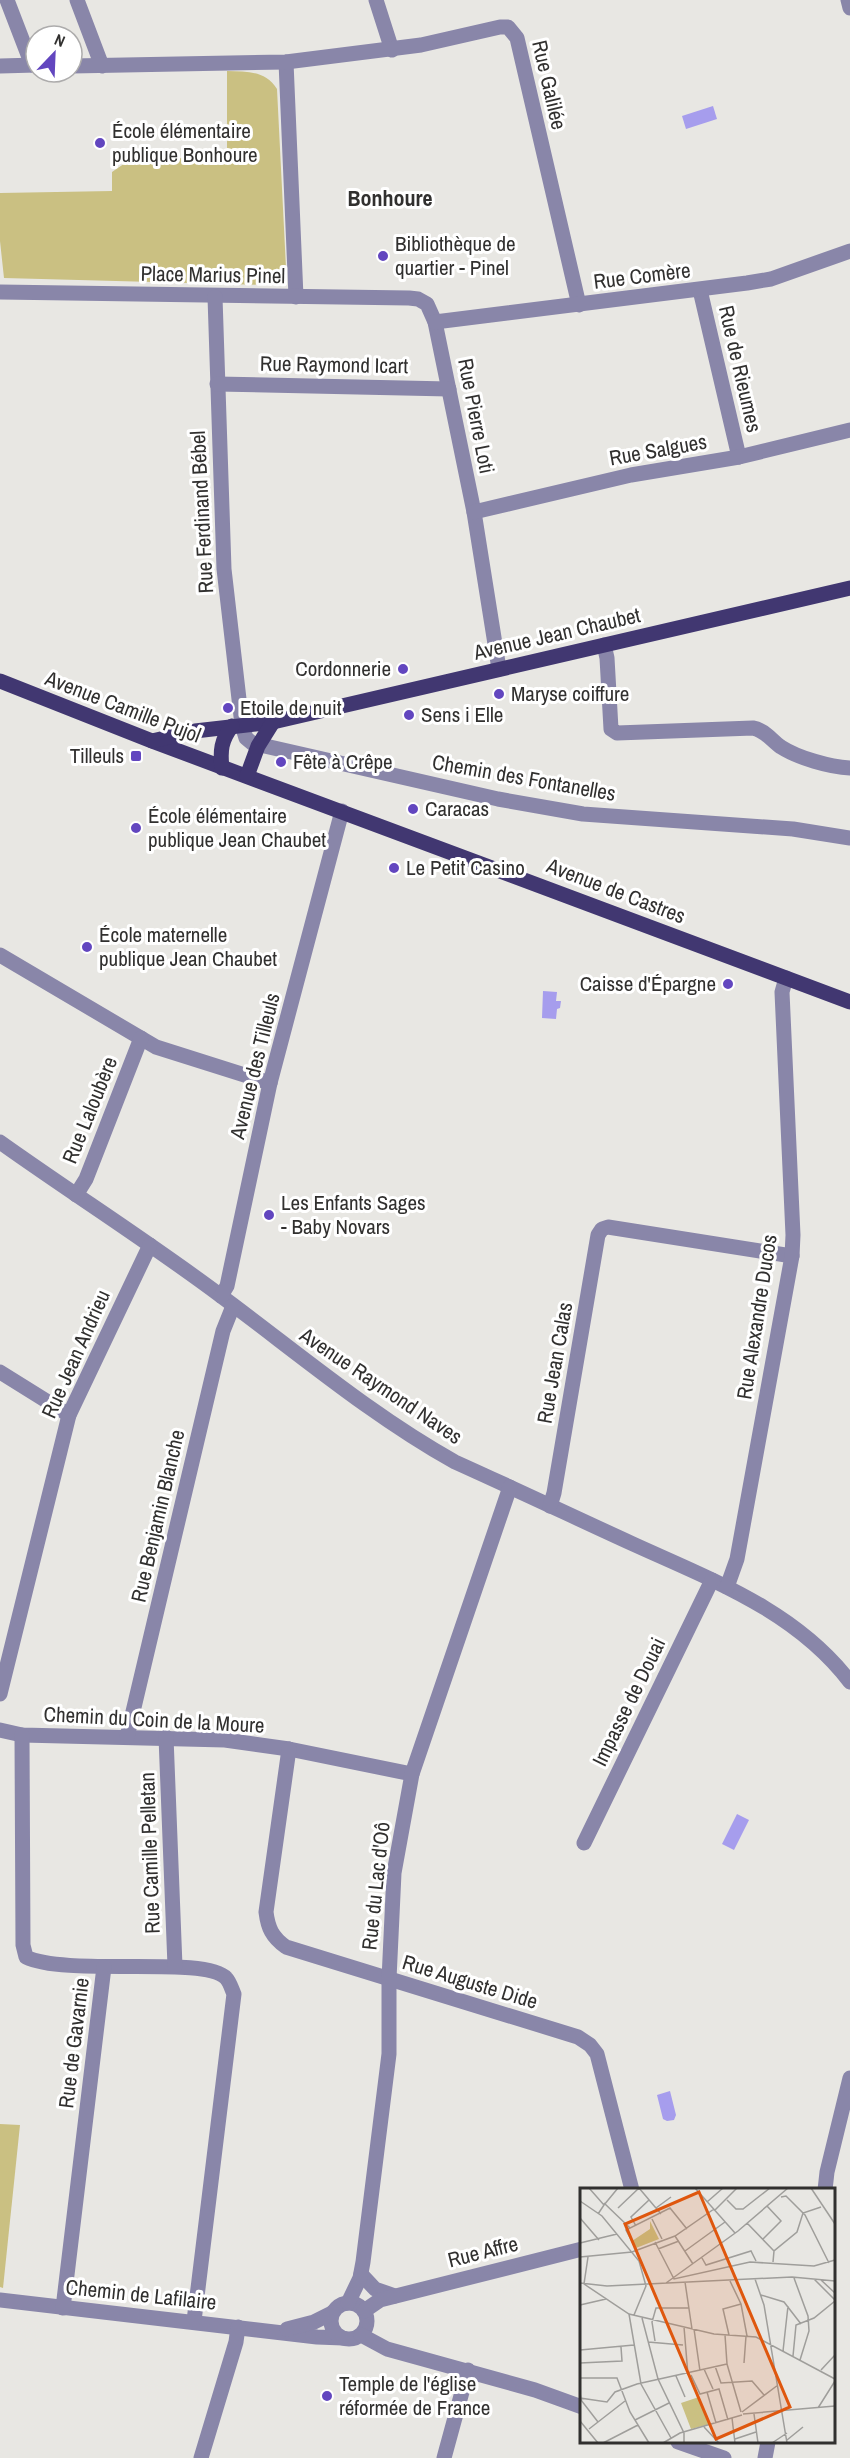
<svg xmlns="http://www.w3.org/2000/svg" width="850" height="2458" font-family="'Archivo Narrow',sans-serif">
	<rect width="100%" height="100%" fill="#e8e7e3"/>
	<g fill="#cac082">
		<path d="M 227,71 C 248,72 265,70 277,89 L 286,268 L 270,285 L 4,278 L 0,241 L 0,193 L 112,191 L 112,172 L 131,159 L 227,157 Z"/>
		<polygon points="0,2124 20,2125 3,2288 0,2287"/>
	</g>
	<g fill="#a69ded">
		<polygon points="713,106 717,119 686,129 682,116"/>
		<polygon points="543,991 557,992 556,1001 561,1001 560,1008 557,1009 556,1019 542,1018"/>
		<polygon points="737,1814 749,1820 734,1850 722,1844"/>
		<polygon points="670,2091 676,2115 674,2120 667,2121 663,2119 657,2095"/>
	</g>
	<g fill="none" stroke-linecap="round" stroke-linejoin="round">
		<g stroke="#8986a9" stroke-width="15">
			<polyline points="7,0 32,65"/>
			<polyline points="77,0 102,66"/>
			<polyline points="376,0 392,50"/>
			<polyline points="848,0 850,8"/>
			<polyline points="286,62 296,297"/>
			<polyline points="0,66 36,65"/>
			<polyline points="72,66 286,62 421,45 500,27 508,27 517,38 579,305"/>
			<polyline points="700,290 739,457"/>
			<polyline points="0,292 409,298 418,299 427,304 435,322 474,512 499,669"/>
			<polyline points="215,297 224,569 242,725 246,738 252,743 498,799 583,814 793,829 850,838"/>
			<polyline points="435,322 747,283 771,279 850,251"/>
			<polyline points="217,384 449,389"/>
			<polyline points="474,512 631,475 739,457 850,430"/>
			<path d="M 604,645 L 607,658 L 611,729 L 617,733 L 753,728 C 765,730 771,740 781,747 C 798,758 830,767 850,768"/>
			<polyline points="0,955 156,1047 270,1083"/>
			<path d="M 0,1142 C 73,1194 149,1242 221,1296 C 298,1353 371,1415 455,1462 C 515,1489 574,1517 633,1544 C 712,1580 796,1611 850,1682"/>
			<polyline points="76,1195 86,1179 141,1038"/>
			<polyline points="221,1296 227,1286 270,1083 342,811"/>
			<polyline points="0,1372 69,1415"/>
			<polyline points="550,1506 554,1493 598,1235 602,1229 608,1227 792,1256"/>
			<polyline points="727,1587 737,1559 792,1256 793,1235 782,992 786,978"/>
			<polyline points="0,1694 69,1415 150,1245"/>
			<polyline points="0,1730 22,1735 225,1740 289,1749 412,1774"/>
			<path d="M 22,1735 L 23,1945 L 26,1957 C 67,1977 205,1955 226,1978 C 230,1982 232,1990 234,1994 L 194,2321"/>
			<polyline points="127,1737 223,1331 233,1306"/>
			<polyline points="166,1737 175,1966"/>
			<path d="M 289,1749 L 266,1912 C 268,1928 272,1937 286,1947 L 578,2037 L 590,2045 L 597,2054 L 632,2190"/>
			<polyline points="584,1843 712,1580"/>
			<polyline points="825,2190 827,2172 850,2078"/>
			<polyline points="361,2274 375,2289 395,2296"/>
			<polyline points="0,2300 317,2337 343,2338"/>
			<circle cx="349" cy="2321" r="18"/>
			<polyline points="348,2303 360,2278 363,2262 389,2054 389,1979 394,1873 412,1774 510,1487"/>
			<polyline points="63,2308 104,1967"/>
			<polyline points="364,2311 380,2300 582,2249"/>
			<polyline points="287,2329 314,2322 332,2313"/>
			<polyline points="361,2335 387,2349 535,2390 582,2407"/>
			<polyline points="678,2442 724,2458"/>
			<polyline points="201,2458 236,2342 238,2327"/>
			<polyline points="444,2458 468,2370"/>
			<polyline points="765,2458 768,2442"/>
		</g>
		<g stroke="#413771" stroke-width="15">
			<polyline points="0,681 152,741 850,1002"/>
			<polyline points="152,741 195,731 273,722 850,588"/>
			<path d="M 222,768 C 220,751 221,740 232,726"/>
			<polyline points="247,776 258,746 273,722"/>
		</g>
	</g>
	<g fill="#6246bf" stroke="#fff" stroke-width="2">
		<circle cx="100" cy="143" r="6"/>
		<circle cx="383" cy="256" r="6"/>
		<circle cx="403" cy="669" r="6"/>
		<circle cx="499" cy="694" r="6"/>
		<circle cx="228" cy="708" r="6"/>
		<circle cx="409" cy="715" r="6"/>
		<rect x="130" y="750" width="12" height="12" rx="3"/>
		<circle cx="281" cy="762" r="6"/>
		<circle cx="413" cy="809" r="6"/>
		<circle cx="136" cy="828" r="6"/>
		<circle cx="394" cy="868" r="6"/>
		<circle cx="87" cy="947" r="6"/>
		<circle cx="728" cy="984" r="6"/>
		<circle cx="269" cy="1215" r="6"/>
		<circle cx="327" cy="2396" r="6"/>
	</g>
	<g text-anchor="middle" stroke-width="6" stroke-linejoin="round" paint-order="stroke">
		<g font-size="21" fill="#31302f" stroke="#fff">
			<text transform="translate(549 85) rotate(77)" y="7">Rue Galilée</text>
			<text transform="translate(213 275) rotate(1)" y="7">Place Marius Pinel</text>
			<text transform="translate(642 276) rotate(-7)" y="7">Rue Comère</text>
			<text transform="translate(334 365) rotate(1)" y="7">Rue Raymond Icart</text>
			<text transform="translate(740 369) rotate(77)" y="7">Rue de Rieumes</text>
			<text transform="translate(476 416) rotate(79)" y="7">Rue Pierre Loti</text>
			<text transform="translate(658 450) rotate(-10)" y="7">Rue Salgues</text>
			<text transform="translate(202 512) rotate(-93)" y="7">Rue Ferdinand Bébel</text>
			<text transform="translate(557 634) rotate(-13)" y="7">Avenue Jean Chaubet</text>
			<text transform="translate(123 707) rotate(21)" y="7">Avenue Camille Pujol</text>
			<text transform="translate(524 778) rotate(10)" y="7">Chemin des Fontanelles</text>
			<text transform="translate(616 891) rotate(21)" y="7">Avenue de Castres</text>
			<text transform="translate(255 1066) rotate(-76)" y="7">Avenue des Tilleuls</text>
			<text transform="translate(90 1110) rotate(-68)" y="7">Rue Laloubère</text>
			<text transform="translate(757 1317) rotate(-81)" y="7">Rue Alexandre Ducos</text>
			<text transform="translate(76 1354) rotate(-66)" y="7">Rue Jean Andrieu</text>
			<text transform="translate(555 1363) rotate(-80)" y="7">Rue Jean Calas</text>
			<text transform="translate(381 1386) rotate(34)" y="7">Avenue Raymond Naves</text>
			<text transform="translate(158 1516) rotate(-77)" y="7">Rue Benjamin Blanche</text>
			<text transform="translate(629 1702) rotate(-64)" y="7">Impasse de Douai</text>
			<text transform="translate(154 1720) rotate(3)" y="7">Chemin du Coin de la Moure</text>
			<text transform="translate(150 1853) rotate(-92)" y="7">Rue Camille Pelletan</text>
			<text transform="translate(376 1886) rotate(-84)" y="7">Rue du Lac d'Oô</text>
			<text transform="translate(470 1982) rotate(17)" y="7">Rue Auguste Dide</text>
			<text transform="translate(74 2043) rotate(-83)" y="7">Rue de Gavarnie</text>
			<text transform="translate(483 2252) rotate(-14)" y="7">Rue Affre</text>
			<text transform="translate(141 2295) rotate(6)" y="7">Chemin de Lafilaire</text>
		</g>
		<g font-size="21" fill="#31302f" stroke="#fff" text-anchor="start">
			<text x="112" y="138">École élémentaire<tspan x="112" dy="24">publique Bonhoure</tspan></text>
			<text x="395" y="251">Bibliothèque de<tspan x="395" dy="24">quartier - Pinel</tspan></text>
			<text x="391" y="676" text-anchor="end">Cordonnerie</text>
			<text x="511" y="701">Maryse coiffure</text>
			<text x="240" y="715">Etoile de nuit</text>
			<text x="421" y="722">Sens i Elle</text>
			<text x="124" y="763" text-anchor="end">Tilleuls</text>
			<text x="293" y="769">Fête à Crêpe</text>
			<text x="425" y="816">Caracas</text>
			<text x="148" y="823">École élémentaire<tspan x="148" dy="24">publique Jean Chaubet</tspan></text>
			<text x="406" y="875">Le Petit Casino</text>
			<text x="99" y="942">École maternelle<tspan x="99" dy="24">publique Jean Chaubet</tspan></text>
			<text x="716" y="991" text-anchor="end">Caisse d'Épargne</text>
			<text x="281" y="1210">Les Enfants Sages<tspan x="281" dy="24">- Baby Novars</tspan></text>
			<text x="339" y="2391">Temple de l'église<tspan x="339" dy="24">réformée de France</tspan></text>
		</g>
		<g font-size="22" font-weight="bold" fill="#31302f" stroke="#fff">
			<text x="390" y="206">Bonhoure</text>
		</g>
	</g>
	<g transform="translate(580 2188)">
		<rect width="255" height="255" fill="#e8e7e3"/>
		<path d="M 70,33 L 79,51 L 56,60 L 52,53 L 70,41 ZM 119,209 L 130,236 L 111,241 L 101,215 Z" fill="#cac082"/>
		<path fill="none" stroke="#9f9e9b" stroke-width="1.5" d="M 9,0 L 24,17 L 18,26M 59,0 L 81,26M 115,0 L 155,45M 231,0 L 255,36M 201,9 L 206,8 L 225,27 L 249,75M 147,12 L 156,21 L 163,21 L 190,0M 0,13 L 22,28 L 59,73 L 66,98 L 54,127M 127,14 L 143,0M 24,15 L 50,40M 24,17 L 38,0M 38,20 L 59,0M 76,20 L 91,9M 135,22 L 157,0M 0,30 L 19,52M 72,31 L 82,51M 167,35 L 194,63M 56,38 L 51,29 L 69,12M 95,48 L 113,76M 183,51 L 201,33 L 187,18M 75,54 L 94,91 L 170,74 L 234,78 L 255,72M 0,55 L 37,46M 56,61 L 46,42 L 90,20 L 107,41M 78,61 L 99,53M 105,63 L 145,34M 0,69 L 52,64 L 95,48 L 134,21M 8,69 L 4,96 L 49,126 L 134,146 L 176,149 L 255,191M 122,70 L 126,77 L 171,63 L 176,73M 193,74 L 194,63 L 217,44 L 223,25 L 241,19M 214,90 L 228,128 L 229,143 L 220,172M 175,91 L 184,117 L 207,255M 234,91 L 255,112M 241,92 L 255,105M 150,93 L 161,116 L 167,148M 105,94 L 112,141M 0,95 L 27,98 L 212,89 L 255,93M 86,95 L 158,43 L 208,0M 181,107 L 204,114 L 221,136M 0,117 L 26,111M 49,126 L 61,196 L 91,250M 62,130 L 78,191 L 104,245 L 104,255M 104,139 L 108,187M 114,141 L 120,183M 145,147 L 147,176 L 161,224M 149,147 L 143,121 L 161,116M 75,153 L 72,134 L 76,120 L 109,120M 68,154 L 103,157M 0,162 L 54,157M 203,163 L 208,118M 213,168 L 216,137 L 234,130 L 255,113M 0,175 L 42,173 L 41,159M 164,175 L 166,148M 135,178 L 141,195 L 172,193 L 184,207M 124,181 L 133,201M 241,182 L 255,167M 111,187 L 120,206 L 139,201 L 148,232M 96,188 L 105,209M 0,190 L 37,190 L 50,224 L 69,255M 0,204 L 1,212 L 18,234M 127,204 L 136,235M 0,210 L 27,214 L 35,204 L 57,196 L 147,176M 238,220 L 255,193M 162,224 L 198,197M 163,226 L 255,218M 174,226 L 178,255M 152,230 L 155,255M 55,232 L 89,215M 0,233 L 18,255M 124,239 L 139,255M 9,241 L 45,213M 155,251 L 176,244M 207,252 L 223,239M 23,255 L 58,237M 83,255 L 100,245 L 162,227M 192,255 L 207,245"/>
		<path fill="#df570e" fill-opacity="0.15" stroke="#df570e" stroke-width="3" d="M 119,4 L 210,219 L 136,251 L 45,36 Z"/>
		<rect width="255" height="255" fill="none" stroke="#31302f" stroke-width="3"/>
	</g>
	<g transform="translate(54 54) rotate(23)"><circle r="28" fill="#ffffff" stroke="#adacac" stroke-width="1.5"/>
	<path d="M0-4.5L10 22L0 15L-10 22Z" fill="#6246bf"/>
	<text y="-9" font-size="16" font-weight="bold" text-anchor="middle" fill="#31302f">N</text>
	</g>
</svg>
